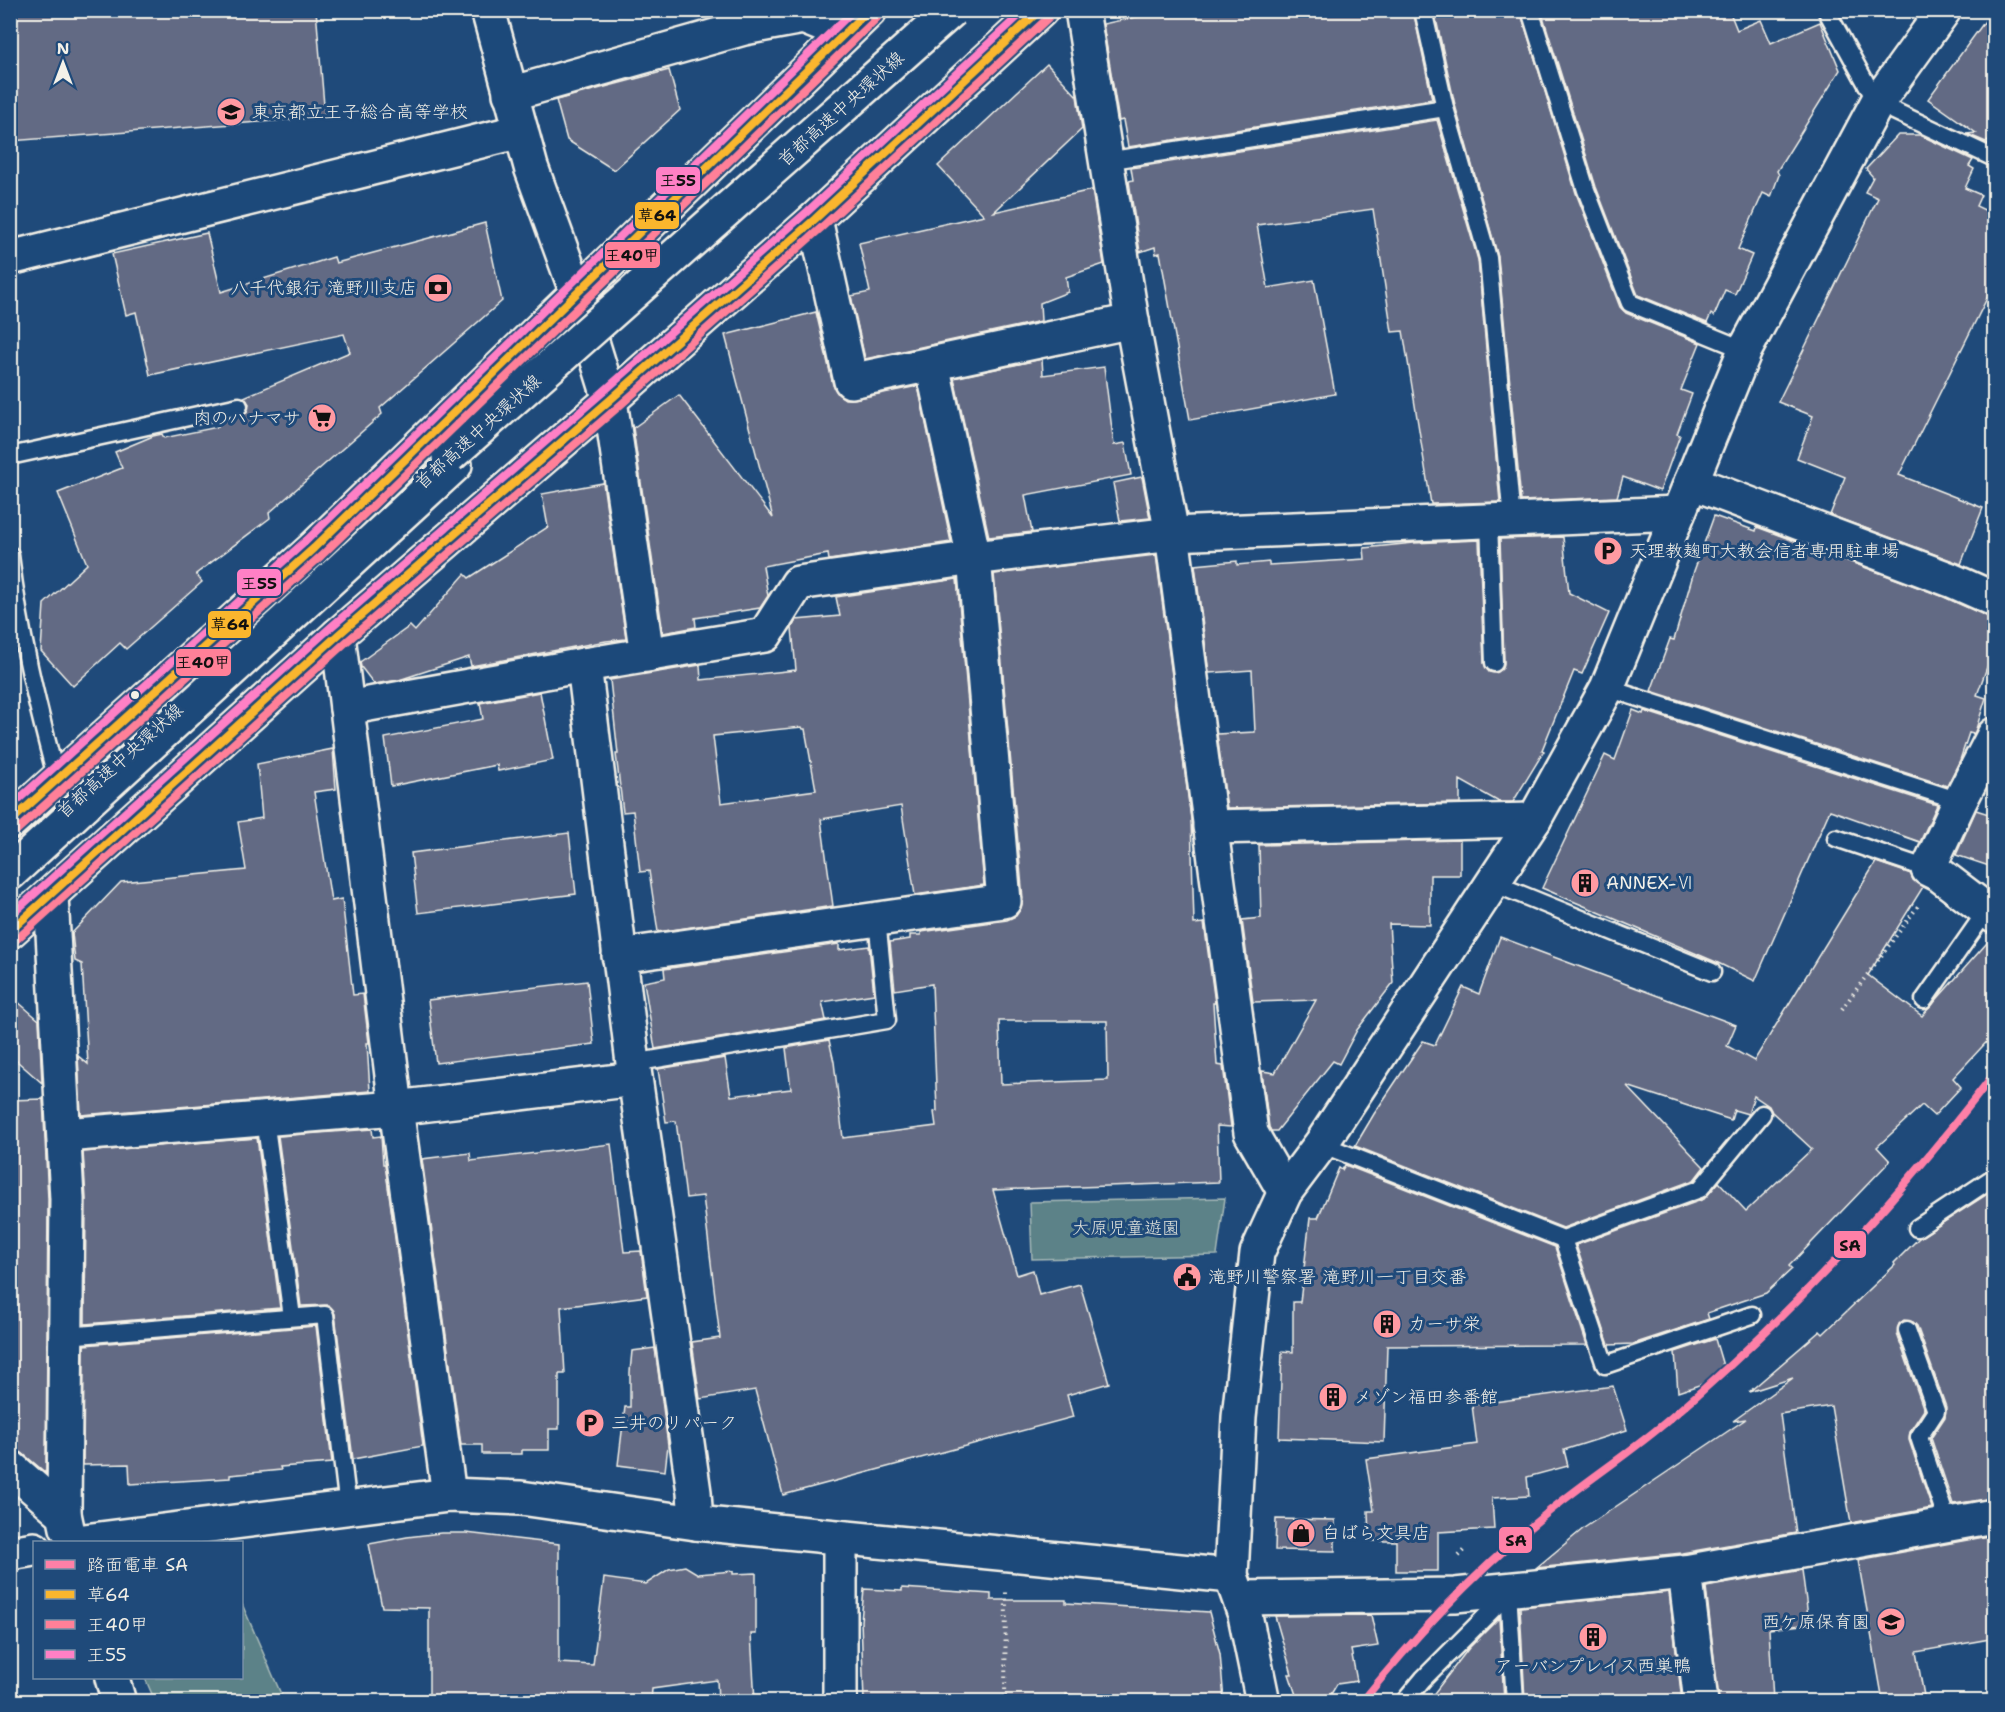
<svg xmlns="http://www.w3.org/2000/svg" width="2005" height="1712" font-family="'Shantell Sans','Klee One',sans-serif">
	<rect width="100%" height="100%" fill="#1f4a7a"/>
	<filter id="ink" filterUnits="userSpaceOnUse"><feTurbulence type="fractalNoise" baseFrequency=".0167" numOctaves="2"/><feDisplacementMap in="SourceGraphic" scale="12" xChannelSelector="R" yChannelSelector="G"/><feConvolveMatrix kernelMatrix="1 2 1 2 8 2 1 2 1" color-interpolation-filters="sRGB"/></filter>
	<g filter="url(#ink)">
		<g fill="#5c8288" stroke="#a8bab8" stroke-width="1.5">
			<polygon points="1225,1198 1217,1255 1032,1259 1030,1202"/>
			<polygon points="242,1604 284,1701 155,1701 145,1678 242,1678"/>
		</g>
		<g fill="#626a84" stroke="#f4f1e8" stroke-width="1.5" fill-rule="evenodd">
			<polygon points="10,10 316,10 325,117 10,141"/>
			<polygon points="1169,10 1413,10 1432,99 1128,147 1123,120 1119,121 1103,24"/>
			<polygon points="1434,10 1520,10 1576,193 1620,307 1626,313 1700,343 1681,390 1692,394 1677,434 1680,435 1660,491 1623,477 1617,497 1521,501 1498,257 1455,105"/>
			<polygon points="1541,10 1729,10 1737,30 1761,20 1771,43 1820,22 1840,70 1777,171 1779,175 1771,197 1763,193 1738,249 1752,255 1735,294 1725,290 1714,316 1711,314 1707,323 1638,295 1596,187"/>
			<polygon points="1993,10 1995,10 1995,146 1987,141 1986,142 1967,134 1976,133 1928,99"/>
			<polygon points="1047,64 1077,96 1082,129 994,212 1092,190 1104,264 1066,277 1068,292 1040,303 1041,321 865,359 851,296 870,292 859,243 984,215 938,166"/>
			<polygon points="669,70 680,110 614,170 567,140 556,100"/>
			<polygon points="1437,120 1478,260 1500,502 1431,504 1403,331 1392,332 1373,209 1257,225 1268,288 1314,280 1335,394 1190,420 1160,253 1156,254 1155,247 1140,252 1129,181 1133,180 1131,168"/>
			<polygon points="1898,135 1920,135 1973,160 1969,166 1974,169 1965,188 1981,195 1976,206 1995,215 1995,282 1899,475 1983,508 1961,564 1830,515 1845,477 1797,458 1813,416 1778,402 1878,198 1865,192 1873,177 1866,169"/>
			<polygon points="485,223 502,301 380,408 382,414 269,513 270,518 196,574 202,582 126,649 120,643 73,686 41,651 44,604 87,564 58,493 122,468 115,452 153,436 162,434 164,438 218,427 217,422 246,413 249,404 244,397 350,352 344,334 150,375 136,312 126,315 112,254 207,233 221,292 334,257 336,263"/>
			<polygon points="816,312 833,385 838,394 845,399 854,399 918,386 951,542 829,560 828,554 763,566 768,596 760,608 695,618 696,627 663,633 633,428 679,395 773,518 725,335"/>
			<polygon points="1042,359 1043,375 1104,367 1114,445 1125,443 1131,475 1025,495 1032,532 989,537 954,378"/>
			<polygon points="1142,477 1150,518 1120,521 1113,483"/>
			<polygon points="603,483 626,639 606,641 471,666 469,657 399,680 374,684 361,667 360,662 410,626 415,631 465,574 469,578 548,527 542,494"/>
			<polygon points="1714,516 1756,531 1757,527 1944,597 1986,616 1995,617 1995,645 1977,695 1986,698 1975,732 1973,734 1969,733 1960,760 1947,786 1651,691 1670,639 1674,640 1694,571"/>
			<polygon points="1563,537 1569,593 1609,613 1582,674 1574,671 1542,750 1544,751 1513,802 1499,802 1460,780 1460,803 1227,808 1217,734 1255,732 1252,670 1209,673 1195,565 1237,561 1237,565 1269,562 1269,565 1365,559 1364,548 1414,543 1479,540 1484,663 1489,672 1495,673 1503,668 1504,663 1500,539"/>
			<path d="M 1156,555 L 1191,819 L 1194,924 L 1204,923 L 1215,1003 L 1213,1003 L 1217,1065 L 1223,1066 L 1231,1127 L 1217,1126 L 1219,1182 L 993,1190 L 1017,1275 L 1033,1270 L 1039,1295 L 1080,1284 L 1109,1383 L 1067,1395 L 1073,1417 L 783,1495 L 755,1390 L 700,1399 L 692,1342 L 720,1338 L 703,1196 L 686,1198 L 676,1121 L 666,1122 L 658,1069 L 725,1058 L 731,1096 L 791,1089 L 786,1048 L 829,1040 L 834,1062 L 843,1138 L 936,1126 L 934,1112 L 937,1111 L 932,984 L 895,990 L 890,942 L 910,939 L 910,935 L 921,935 L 921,932 L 1007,920 L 1016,916 L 1021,908 L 1023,899 L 994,574 ZM 999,1021 L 1107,1021 L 1108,1080 L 1001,1084 Z"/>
			<path d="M 957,579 L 984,885 L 915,895 L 901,806 L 821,819 L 833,906 L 658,932 L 649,871 L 640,872 L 633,811 L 623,812 L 616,754 L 618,754 L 610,680 L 700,665 L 701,680 L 796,670 L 792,628 L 796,620 L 840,616 L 836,597 ZM 802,727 L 803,729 L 805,729 L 816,790 L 721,803 L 713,736 Z"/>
			<polygon points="540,692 553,760 498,771 497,765 391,786 385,738 483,719 480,703"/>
			<polygon points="1633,710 1643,714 1644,711 1937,805 1920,842 1830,810 1755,981 1716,962 1542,888 1605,755 1615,760"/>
			<polygon points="333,749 336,789 314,792 331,901 342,899 353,995 363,994 369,1043 367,1043 370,1091 81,1115 78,1056 88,1064 82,964 75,961 72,933 121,882 246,870 238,822 262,818 257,764"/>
			<polygon points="1976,810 1995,816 1995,868 1956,855"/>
			<polygon points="569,833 576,894 418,913 411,853"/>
			<polygon points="1460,840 1460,875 1430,875 1430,925 1389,924 1393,983 1357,1030 1339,1064 1333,1061 1277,1131 1271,1131 1269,1127 1262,1071 1275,1073 1316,1000 1253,1002 1242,920 1261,918 1259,845"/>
			<polygon points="1876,862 1911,874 1913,880 1923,887 1868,975 1922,1016 1995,934 1995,1033 1953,1078 1961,1087 1934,1116 1922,1105 1877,1147 1890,1161 1789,1266 1792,1269 1766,1293 1707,1313 1709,1319 1633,1344 1609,1345 1576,1245 1704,1199 1719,1182 1746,1211 1812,1149 1772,1112 1769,1106 1754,1096 1748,1114 1734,1110 1731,1120 1627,1086 1704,1167 1694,1180 1563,1228 1355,1146 1374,1114 1423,1041 1435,1045 1463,987 1479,994 1500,937 1736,1025 1727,1046 1754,1061"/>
			<polygon points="839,944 839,950 869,946 874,994 822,1002 826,1020 655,1049 644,982 665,978 664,969"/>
			<polygon points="587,981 594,1044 436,1063 428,1000"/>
			<polygon points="10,995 39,1020 42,1083 10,1055"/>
			<polygon points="43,1099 48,1199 46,1473 22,1453 10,1449 10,1100"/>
			<polygon points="372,1129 373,1137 381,1136 383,1164 385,1164 423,1446 353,1459 335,1314 329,1305 301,1306 278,1136"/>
			<polygon points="257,1138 280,1308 85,1324 86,1199 83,1152"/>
			<polygon points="611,1144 624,1252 641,1251 647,1296 561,1307 565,1374 559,1374 559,1429 549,1429 549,1450 522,1450 522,1454 482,1454 482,1445 461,1445 422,1159 470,1153 471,1161"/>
			<polygon points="1345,1165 1555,1247 1587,1345 1387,1346 1384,1442 1279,1438 1282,1351 1293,1352 1293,1302 1300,1302 1310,1218 1318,1218 1339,1168 1342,1170"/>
			<polygon points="1995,1189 1995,1498 1953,1504 1931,1438 1945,1417 1946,1407 1917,1326 1913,1322 1904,1320 1899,1324 1897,1334 1924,1410 1910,1431 1909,1440 1932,1508 1851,1523 1831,1406 1780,1414 1796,1533 1682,1553 1536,1568 1584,1528 1746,1419 1733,1421 1793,1378 1749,1392 1820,1331 1823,1334 1895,1265 1894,1263 1919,1238"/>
			<polygon points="316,1326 332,1463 280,1467 281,1470 230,1475 230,1478 130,1484 129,1464 83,1465 84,1345"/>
			<polygon points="1715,1339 1726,1376 1678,1392 1675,1352"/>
			<polygon points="655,1348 668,1445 665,1471 618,1465 625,1407 630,1407 630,1372 632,1351"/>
			<polygon points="1613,1386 1627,1430 1564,1450 1568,1466 1527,1477 1529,1496 1492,1498 1494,1529 1438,1532 1438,1571 1396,1571 1396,1541 1369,1541 1368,1511 1374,1511 1366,1459 1477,1444 1472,1405"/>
			<polygon points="1276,1519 1335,1520 1335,1551 1275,1550"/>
			<polygon points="441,1533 466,1533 559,1544 559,1663 593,1665 604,1578 646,1584 669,1569 685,1566 698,1574 733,1571 733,1574 756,1573 756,1634 751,1634 755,1701 718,1701 717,1680 652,1689 651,1701 429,1701 429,1608 382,1607 369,1544 407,1537"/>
			<polygon points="1995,1535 1995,1638 1916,1652 1925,1701 1883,1701 1858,1560"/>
			<polygon points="1802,1570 1809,1624 1769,1629 1773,1701 1719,1701 1706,1587"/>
			<polygon points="902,1588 991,1594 991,1600 1066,1600 1066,1603 1209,1612 1220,1654 1224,1701 1150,1700 1150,1701 1123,1701 1066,1694 1067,1701 864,1701 861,1621 864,1589 902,1591"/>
			<polygon points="1669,1592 1682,1701 1525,1701 1520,1607"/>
			<polygon points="1371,1615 1378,1646 1351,1650 1357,1681 1337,1684 1327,1701 1298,1701 1289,1674 1292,1674 1275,1616"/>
			<polygon points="1499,1618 1504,1701 1428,1701 1469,1648"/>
		</g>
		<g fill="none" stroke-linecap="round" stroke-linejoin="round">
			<g stroke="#f4f1e8" stroke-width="21">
				<g id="service">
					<polyline points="1530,10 1586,190 1630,303 1745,350"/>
					<polyline points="1826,10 1877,103 1994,158"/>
					<polyline points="1445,108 1488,258 1512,520"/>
					<polyline points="1106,161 1445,108 1423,10"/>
					<polyline points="10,456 239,406"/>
					<polyline points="1489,521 1494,663"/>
					<path d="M 10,555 C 19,631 37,705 57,780"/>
					<polyline points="1607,688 1960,801"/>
					<polyline points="1836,838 1928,869"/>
					<polyline points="1493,883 1712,972"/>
					<polyline points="1924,1000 1987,910"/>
					<polyline points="633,1063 887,1020 877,919"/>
					<polyline points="265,1119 292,1317"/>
					<polyline points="1321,1144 1563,1239 1700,1189 1762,1114"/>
					<polyline points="1917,1228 1994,1177"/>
					<polyline points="1563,1239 1605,1365 1752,1315"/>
					<polyline points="1907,1330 1936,1411 1919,1437 1948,1524"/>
					<polyline points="66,1336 325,1315 348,1508"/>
					<polyline points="1508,1591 1515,1702"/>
					<polyline points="1404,1702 1423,1679 1507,1595"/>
				</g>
			</g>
			<g stroke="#f4f1e8" stroke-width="38">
				<g id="minor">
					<polyline points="1082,10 1132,321 1172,534 1251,1133 1285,1192"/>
					<polyline points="510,94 744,28 803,17 845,34"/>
					<polyline points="815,219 851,381 1132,321"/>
					<polyline points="610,400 647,655"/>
					<polyline points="1691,482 1951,580 1994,599"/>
					<polyline points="338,635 396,1108 449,1495"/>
					<polyline points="584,665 633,1063 694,1492 696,1523"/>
					<polyline points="347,708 584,665 765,635 798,583 974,558 1172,534 1678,513"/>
					<polyline points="1994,735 1960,801 1928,869 1940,875 1994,916"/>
					<polyline points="1210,827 1534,820"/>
					<polyline points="51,895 67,1199 64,1514"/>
					<polyline points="619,956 1004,901 974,558 932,364"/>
					<polyline points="65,1135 396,1108 635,1079"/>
					<polyline points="10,1467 64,1514 67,1528"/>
					<polyline points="1685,1572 1701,1702"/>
					<polyline points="1240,1598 1455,1595 1685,1572 1994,1516"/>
					<polyline points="112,1678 119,1702"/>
					<polyline points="840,1702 840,1539"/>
				</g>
			</g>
			<g stroke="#f4f1e8" stroke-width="38">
				<g id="tertiary">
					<polyline points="488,10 531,167 577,293 610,400"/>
					<polyline points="10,258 521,131"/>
					<polyline points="76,1542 449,1495 521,1498 696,1523 1231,1576"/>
					<polyline points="10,1553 34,1549"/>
					<polyline points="1263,1702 1245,1615 1231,1576 1239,1417 1257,1253 1285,1192 1321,1144 1534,820 1607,688 1745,350 1877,103 1944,10"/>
				</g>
			</g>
			<g stroke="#f4f1e8" stroke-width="38">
				<g id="trunk">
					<polyline points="10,822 314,548 870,10"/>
					<polyline points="10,931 338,635 610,400 815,219 1041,10"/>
				</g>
			</g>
			<g stroke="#f4f1e8" stroke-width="38">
				<polyline id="motorway" points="10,873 455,465"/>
			</g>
			<g stroke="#f4f1e8" stroke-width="4" stroke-dasharray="1.5 4.5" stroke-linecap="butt">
				<polyline points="1842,1009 1918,906"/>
				<polyline points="1459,1556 1467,1548"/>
				<polyline points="1005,1702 1006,1591"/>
			</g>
			<use href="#service" stroke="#1f4a7a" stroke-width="16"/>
			<use href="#minor" stroke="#1f4a7a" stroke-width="33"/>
			<use href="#tertiary" stroke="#1f4a7a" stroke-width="33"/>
			<use href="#trunk" stroke="#1f4a7a" stroke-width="33"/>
			<use href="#motorway" stroke="#1f4a7a" stroke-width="33"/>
			<g stroke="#f4f1e8" stroke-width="38" stroke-linecap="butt">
				<polyline id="motorway-bridge" points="449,456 952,10"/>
			</g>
			<use href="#motorway-bridge" stroke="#1f4a7a" stroke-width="33"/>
			<g stroke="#1f4a7a" stroke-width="12">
				<g id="bus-1">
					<polyline points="10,822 314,548 869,10"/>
					<polyline points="10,931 338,635 610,400 815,219 1040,10"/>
				</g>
			</g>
			<g stroke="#1f4a7a" stroke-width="12">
				<g id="bus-2">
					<polyline points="17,830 321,556 877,18"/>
					<polyline points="17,939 345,643 617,408 822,227 1048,18"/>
				</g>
			</g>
			<g stroke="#1f4a7a" stroke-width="12">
				<g id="bus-3">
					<polyline points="10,807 307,540 854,10"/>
					<polyline points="10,916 331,627 603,392 808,211 1025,10"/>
				</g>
			</g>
			<use href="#bus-1" stroke="#fab62d" stroke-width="8"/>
			<use href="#bus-2" stroke="#ff8098" stroke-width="8"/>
			<use href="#bus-3" stroke="#ff80c5" stroke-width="8"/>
			<g stroke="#1f4a7a" stroke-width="12">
				<path id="tram-1" d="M 1362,1702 C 1417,1633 1478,1570 1546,1514 C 1587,1480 1632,1452 1672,1417 C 1792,1314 1898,1199 1994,1074"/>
			</g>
			<use href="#tram-1" stroke="#fe80a7" stroke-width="8"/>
		</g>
	</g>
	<defs>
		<g id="school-disc" transform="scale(1.5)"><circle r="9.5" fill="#ff9aa2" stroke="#1f4a7a"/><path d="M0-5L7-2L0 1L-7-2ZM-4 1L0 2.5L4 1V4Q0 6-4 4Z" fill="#111"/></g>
		<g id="bank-disc" transform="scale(1.5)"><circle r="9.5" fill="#ff9aa2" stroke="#1f4a7a"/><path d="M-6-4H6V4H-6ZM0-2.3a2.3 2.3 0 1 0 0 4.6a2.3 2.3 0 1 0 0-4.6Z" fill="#111"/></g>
		<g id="supermarket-disc" transform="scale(1.5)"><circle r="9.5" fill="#ff9aa2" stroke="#1f4a7a"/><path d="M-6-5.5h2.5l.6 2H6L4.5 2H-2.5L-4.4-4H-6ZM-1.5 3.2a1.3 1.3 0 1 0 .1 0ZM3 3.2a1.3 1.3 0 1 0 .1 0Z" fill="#111"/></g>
		<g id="parking-disc" transform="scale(1.5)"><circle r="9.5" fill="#ff9aa2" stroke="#1f4a7a"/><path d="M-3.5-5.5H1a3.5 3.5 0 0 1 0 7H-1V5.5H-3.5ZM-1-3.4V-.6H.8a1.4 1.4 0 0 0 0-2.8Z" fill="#111"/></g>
		<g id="building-disc" transform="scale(1.5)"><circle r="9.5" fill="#ff9aa2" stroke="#1f4a7a"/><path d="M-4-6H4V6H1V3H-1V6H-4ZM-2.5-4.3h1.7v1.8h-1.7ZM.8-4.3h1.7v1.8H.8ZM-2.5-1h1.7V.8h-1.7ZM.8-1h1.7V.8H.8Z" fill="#111"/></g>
		<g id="civic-disc" transform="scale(1.5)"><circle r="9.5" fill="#ff9aa2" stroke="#1f4a7a"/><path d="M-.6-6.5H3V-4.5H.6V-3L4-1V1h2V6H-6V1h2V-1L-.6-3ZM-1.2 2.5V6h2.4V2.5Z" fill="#111"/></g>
		<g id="shop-disc" transform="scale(1.5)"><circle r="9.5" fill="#ff9aa2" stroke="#1f4a7a"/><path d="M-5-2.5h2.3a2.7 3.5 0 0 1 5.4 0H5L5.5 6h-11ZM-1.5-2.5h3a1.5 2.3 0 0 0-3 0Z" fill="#111"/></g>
	</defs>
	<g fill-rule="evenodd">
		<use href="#school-disc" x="231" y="112"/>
		<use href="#bank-disc" x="438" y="288"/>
		<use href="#supermarket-disc" x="322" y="418"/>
		<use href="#parking-disc" x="1608" y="551"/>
		<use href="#building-disc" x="1585" y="883"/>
		<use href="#civic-disc" x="1187" y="1277"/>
		<use href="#building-disc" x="1387" y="1324"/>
		<use href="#building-disc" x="1333" y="1397"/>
		<use href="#parking-disc" x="590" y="1423"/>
		<use href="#shop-disc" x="1301" y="1533"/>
		<use href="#school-disc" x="1891" y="1622"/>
		<use href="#building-disc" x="1593" y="1637"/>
	</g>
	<circle fill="#f4f1e8" stroke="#1f4a7a" stroke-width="2" cx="135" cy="695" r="5"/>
	<g text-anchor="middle" stroke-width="6" stroke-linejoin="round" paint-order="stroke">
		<g font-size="18" fill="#f4f1e8" stroke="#1f4a7a">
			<text transform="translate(841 109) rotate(-42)" y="6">首都高速中央環状線</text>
			<text transform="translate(478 432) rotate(-42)" y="6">首都高速中央環状線</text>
			<text transform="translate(120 761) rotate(-42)" y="6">首都高速中央環状線</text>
		</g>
		<g font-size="18" fill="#f4f1e8" stroke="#1f4a7a" text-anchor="start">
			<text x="252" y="118">東京都立王子総合高等学校</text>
			<text x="417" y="294" text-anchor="end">八千代銀行 滝野川支店</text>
			<text x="301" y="424" text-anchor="end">肉のハナマサ</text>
			<text x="1629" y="557">天理教麹町大教会信者専用駐車場</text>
			<text x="1606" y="889">ANNEX-Ⅵ</text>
			<text x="1208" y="1283">滝野川警察署 滝野川一丁目交番</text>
			<text x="1408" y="1330">カーサ栄</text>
			<text x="1354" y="1403">メゾン福田参番館</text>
			<text x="611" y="1429">三井のリパーク</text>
			<text x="1322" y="1539">白ばら文具店</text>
			<text x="1870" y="1628" text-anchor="end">西ケ原保育園</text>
			<text x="1593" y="1672" text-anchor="middle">アーバンプレイス西巣鴨</text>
		</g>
		<g font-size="18" fill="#dde0da" stroke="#1f4a7a">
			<text x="1126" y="1234">大原児童遊園</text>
		</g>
	</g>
	<g stroke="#1f4a7a" stroke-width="2">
		<rect x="655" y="166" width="46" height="29" rx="6" fill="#ff80c5"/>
		<rect x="634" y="201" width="46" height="29" rx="6" fill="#fab62d"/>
		<rect x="604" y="241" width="57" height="28" rx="6" fill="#ff8098"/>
		<rect x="236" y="568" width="46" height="29" rx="6" fill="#ff80c5"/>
		<rect x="207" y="610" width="45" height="29" rx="6" fill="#fab62d"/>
		<rect x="175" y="648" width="57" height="29" rx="6" fill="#ff8098"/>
		<rect x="1833" y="1230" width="34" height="29" rx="6" fill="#fe80a7"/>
		<rect x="1498" y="1526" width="35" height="28" rx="6" fill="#fe80a7"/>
	</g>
	<g font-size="16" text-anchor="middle" font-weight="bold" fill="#111">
		<text x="678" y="186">王55</text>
		<text x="657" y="221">草64</text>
		<text x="632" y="261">王40甲</text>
		<text x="259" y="589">王55</text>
		<text x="230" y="630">草64</text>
		<text x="203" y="668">王40甲</text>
		<text x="1850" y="1251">SA</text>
		<text x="1516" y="1546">SA</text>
	</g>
	<rect width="2005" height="1712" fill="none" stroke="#1f4a7a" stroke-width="36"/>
	<rect x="18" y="18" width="1969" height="1676" fill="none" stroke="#f4f1e8" stroke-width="2" filter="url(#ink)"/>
	<rect x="33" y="1541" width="210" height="138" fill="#1f4a7a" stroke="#748da6" stroke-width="1.5"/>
	<rect x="45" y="1560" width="30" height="9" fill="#fe80a7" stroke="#748da6" stroke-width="1.5"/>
	<text x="87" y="1571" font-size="18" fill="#f4f1e8">路面電車 SA</text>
	<rect x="45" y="1590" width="30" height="9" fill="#fab62d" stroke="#748da6" stroke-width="1.5"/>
	<text x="87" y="1601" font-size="18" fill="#f4f1e8">草64</text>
	<rect x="45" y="1620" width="30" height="9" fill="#ff8098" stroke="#748da6" stroke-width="1.5"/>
	<text x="87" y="1631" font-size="18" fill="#f4f1e8">王40甲</text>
	<rect x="45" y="1650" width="30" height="9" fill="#ff80c5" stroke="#748da6" stroke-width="1.5"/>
	<text x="87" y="1661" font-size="18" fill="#f4f1e8">王55</text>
	<g transform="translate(63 63)" stroke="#1f4a7a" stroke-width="4.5" paint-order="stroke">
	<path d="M0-4.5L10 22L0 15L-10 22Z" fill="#f4f1e8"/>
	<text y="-9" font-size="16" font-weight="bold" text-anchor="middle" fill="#f4f1e8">N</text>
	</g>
</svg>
